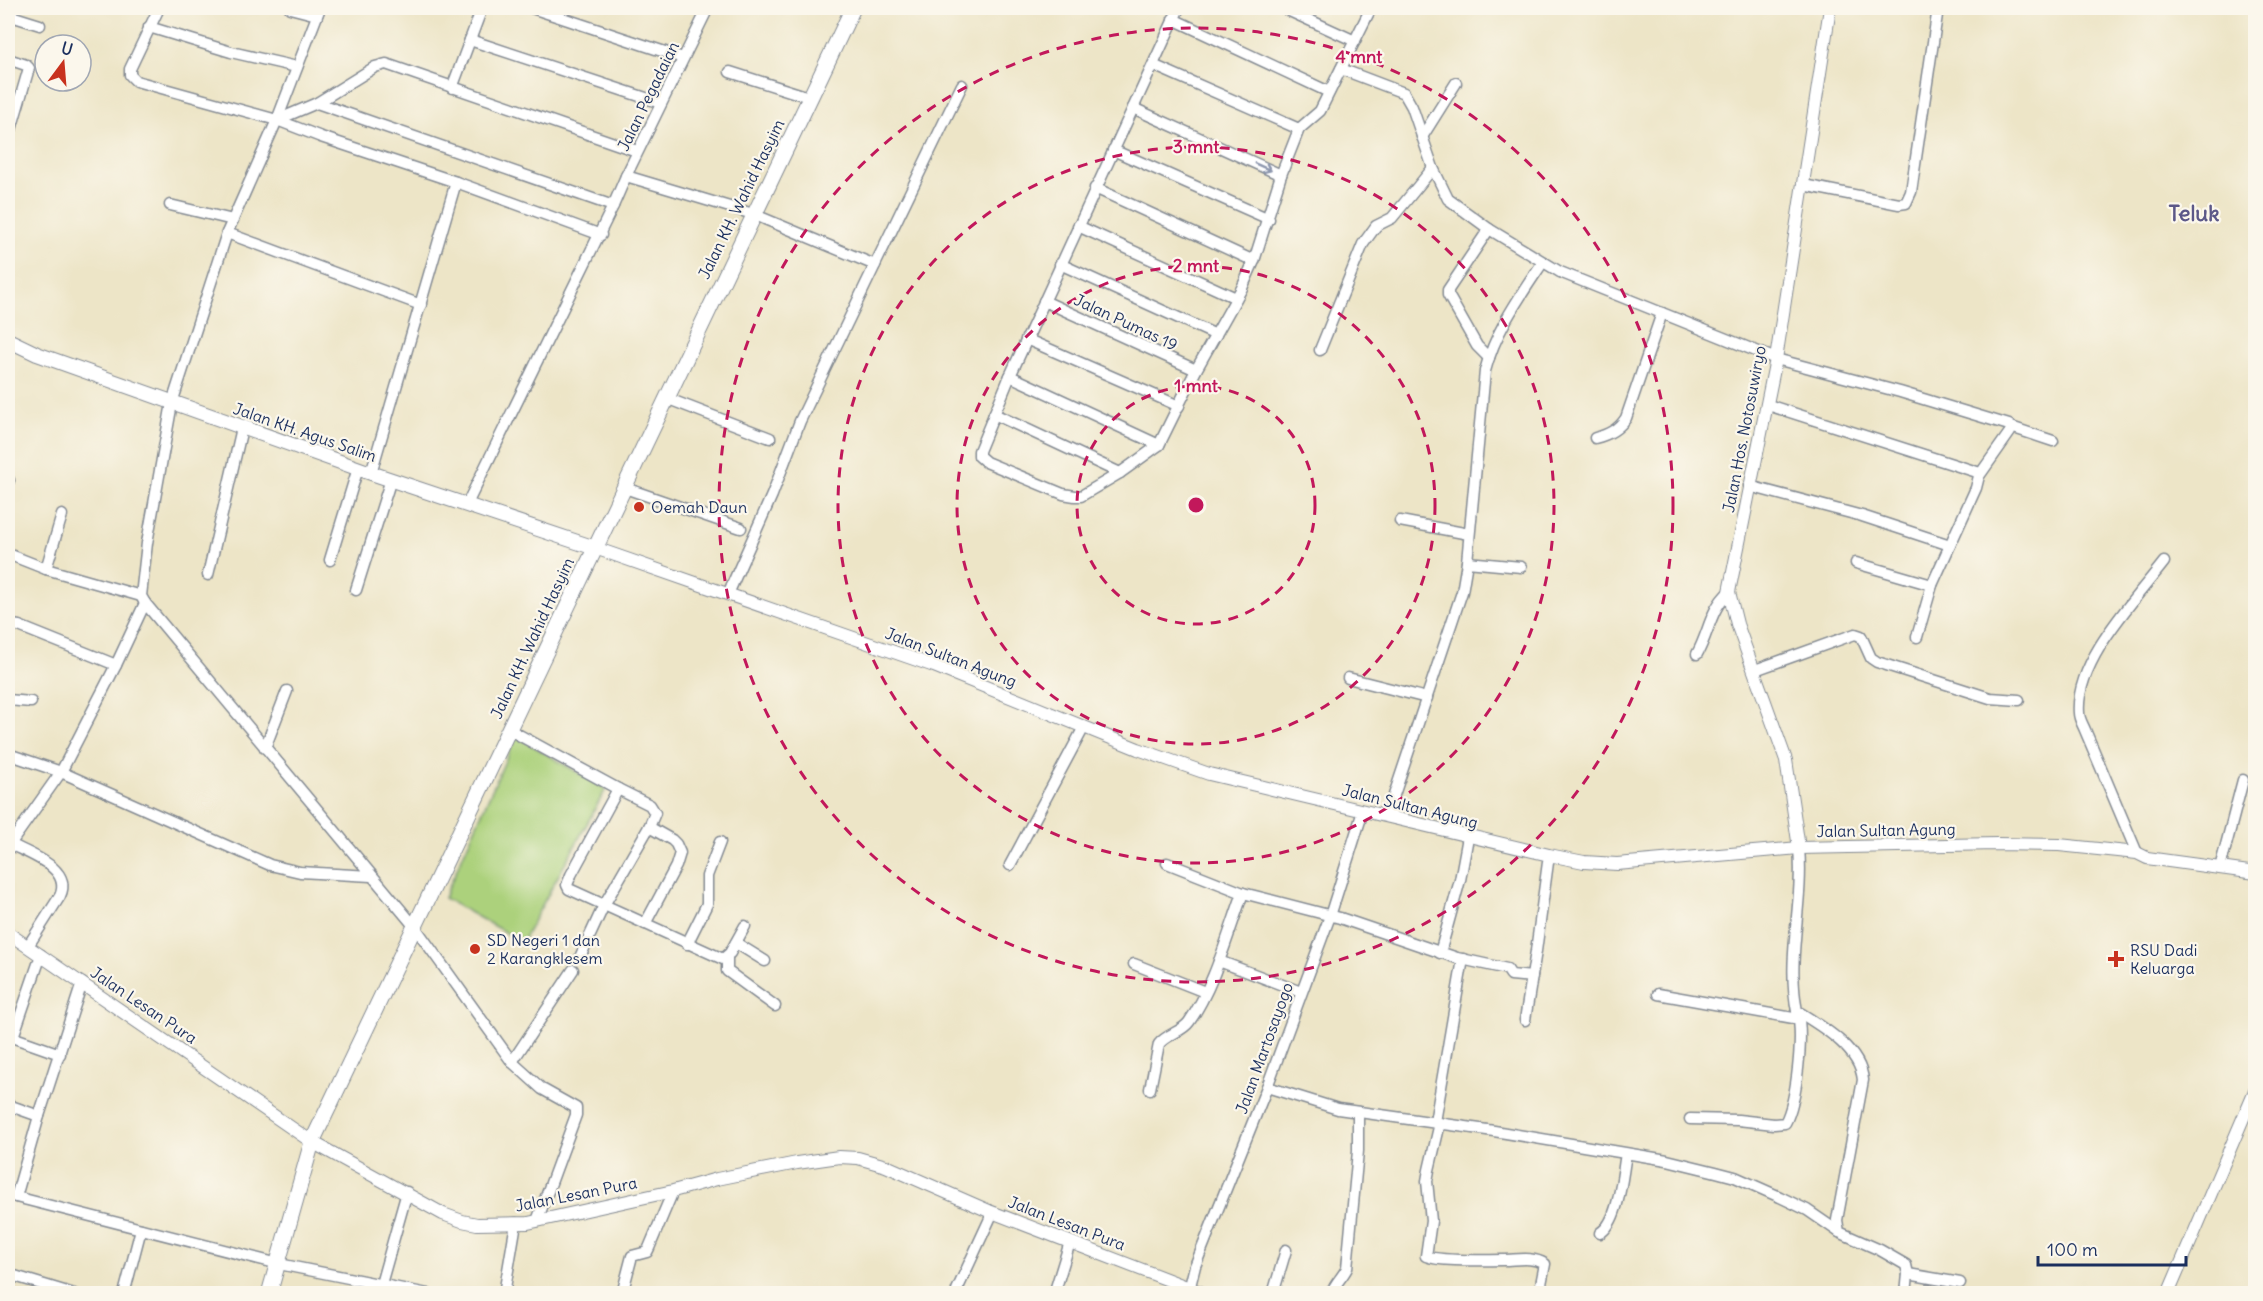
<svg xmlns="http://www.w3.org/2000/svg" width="2263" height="1301" font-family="Delius,sans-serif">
	<rect width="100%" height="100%" fill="#fbf7ec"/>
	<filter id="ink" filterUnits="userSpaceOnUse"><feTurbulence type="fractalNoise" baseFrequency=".0167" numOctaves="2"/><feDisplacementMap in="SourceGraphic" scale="12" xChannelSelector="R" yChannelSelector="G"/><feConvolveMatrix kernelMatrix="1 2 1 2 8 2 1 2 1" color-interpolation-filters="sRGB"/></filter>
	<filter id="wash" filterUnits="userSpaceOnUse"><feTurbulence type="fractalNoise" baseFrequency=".008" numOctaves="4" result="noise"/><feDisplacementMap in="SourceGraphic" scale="24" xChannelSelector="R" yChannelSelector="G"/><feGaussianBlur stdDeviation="1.35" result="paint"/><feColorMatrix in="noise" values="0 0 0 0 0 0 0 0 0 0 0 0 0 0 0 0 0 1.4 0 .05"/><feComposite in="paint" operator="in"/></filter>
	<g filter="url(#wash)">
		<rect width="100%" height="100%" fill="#ede5c7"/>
		<polygon fill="#acd17b" stroke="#64806c" stroke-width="1.5" points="516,736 606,789 522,942 444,898"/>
	</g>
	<g filter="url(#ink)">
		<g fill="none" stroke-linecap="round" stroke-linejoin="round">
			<g stroke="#848a92" stroke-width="13">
				<g id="minor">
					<polyline points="159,8 130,69 130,75 136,81 277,120 321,137 456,182 601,235"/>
					<polyline points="290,8 317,15"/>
					<polyline points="532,8 683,58"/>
					<polyline points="708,8 626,176 753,214 875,265 962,85"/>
					<polyline points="1179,8 1010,376 979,451 979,456 986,462 1063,494 1075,496 1081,496 1120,473 1159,445 1196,370 1242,288 1254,261 1281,175 1299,129 1320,111 1371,8"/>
					<polyline points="1283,8 1355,41"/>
					<polyline points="8,15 40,25"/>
					<polyline points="1173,19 1329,92"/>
					<polyline points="149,27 231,52 297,67"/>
					<polyline points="470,40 661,103"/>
					<polyline points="8,59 26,65 29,68 10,133"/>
					<polyline points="1153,65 1299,129"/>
					<polyline points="1341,69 1404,93 1412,107 1433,168 1448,199 1489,229 1560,272 1776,359 1900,392 2009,425 2011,427 2010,432 1979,476"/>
					<polyline points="730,72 812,98"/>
					<polyline points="452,88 482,8"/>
					<polyline points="317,103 613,206 626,176"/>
					<polyline points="1133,108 1281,175"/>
					<polyline points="277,120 317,103 375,67 386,64 637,151"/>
					<polyline points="1422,137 1456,83"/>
					<polyline points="1113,150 1269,219"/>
					<polyline points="1803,185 1899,204 1906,203 1911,192 1938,8"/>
					<polyline points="1095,188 1254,261"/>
					<polyline points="170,205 233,220"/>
					<polyline points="1078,226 1236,298"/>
					<polyline points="227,233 421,305"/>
					<polyline points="1060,264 1216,335"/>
					<polyline points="1044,301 1196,370"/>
					<polyline points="1026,339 1179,406"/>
					<polyline points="1320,350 1363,244 1376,226 1392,218 1433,168"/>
					<polyline points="1489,358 1477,346 1448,295 1448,290 1489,229"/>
					<polyline points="1010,376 1159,445"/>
					<polyline points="666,398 770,438"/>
					<polyline points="1768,405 1977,472 1979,476 1976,488 1932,585 1917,637"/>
					<polyline points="994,414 1120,473"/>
					<polyline points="2011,427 2053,441"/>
					<path d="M 1595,438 C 1608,435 1618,430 1626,418 L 1662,313"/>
					<polyline points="371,473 456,182"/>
					<polyline points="8,482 9,480"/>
					<polyline points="1749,486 1862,516 1950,545"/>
					<polyline points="625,488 741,528"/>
					<polyline points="467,504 613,206"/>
					<polyline points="1400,521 1469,534"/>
					<polyline points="8,554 46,569 141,596"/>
					<polyline points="330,560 358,468"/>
					<polyline points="1467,562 1521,567"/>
					<polyline points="1856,563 1932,585"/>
					<polyline points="46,569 62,515"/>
					<polyline points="208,575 242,428"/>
					<polyline points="356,590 391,479"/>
					<polyline points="728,594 772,495 800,421 875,265"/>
					<polyline points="145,603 415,927 512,1062 542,1089 576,1108 576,1115 537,1221"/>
					<polyline points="8,627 12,625 19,626 116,665"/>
					<path d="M 1697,654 C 1709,633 1710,609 1729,592"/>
					<polyline points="1755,670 1855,634 1861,636 1871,658 1877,662 1990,698 2019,700"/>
					<polyline points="1348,678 1427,698"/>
					<polyline points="8,700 31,702"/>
					<polyline points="508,729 618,789 571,875 567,885 569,889 723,959 730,953 745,926"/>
					<polyline points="265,748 287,691"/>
					<polyline points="8,754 61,772 270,865 300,872 371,876"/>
					<path d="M 1387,816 L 1462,592 L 1467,562 L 1485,371 C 1495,331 1521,295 1543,262"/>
					<path d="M 10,844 C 29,854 73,868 60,896 L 28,946"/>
					<polyline points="8,847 61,772 116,665 145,603 141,596 147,543 172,403 227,233 277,120 320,8"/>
					<path d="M 1799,848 C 1804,903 1786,957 1797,1011 C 1821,1026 1860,1048 1863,1080 L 1837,1220 L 1839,1232 L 1880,1250 L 1906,1265 L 1908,1274 L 1906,1294"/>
					<path d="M 2137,853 L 2085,730 C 2083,725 2079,719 2079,713 C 2075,661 2134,601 2164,562"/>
					<polyline points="1167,863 1243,893 1340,918 1457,958 1507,969 1511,975 1532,977"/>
					<polyline points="1010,865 1084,727"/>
					<polyline points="2220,868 2243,780"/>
					<polyline points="645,924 676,866 680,853 676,844 672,840 649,827"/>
					<polyline points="736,943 765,961"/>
					<polyline points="687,944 707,904 707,876 720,842"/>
					<polyline points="1440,953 1460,880 1468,837"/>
					<polyline points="581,955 604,905 649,827 655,813 650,805 618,789"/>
					<polyline points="727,957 727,971 775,1006"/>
					<polyline points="1219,961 1301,992"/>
					<polyline points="1134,964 1205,992"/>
					<polyline points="1658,994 1799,1019"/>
					<polyline points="1525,1020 1536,951 1549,855"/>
					<polyline points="9,1036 60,1054"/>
					<polyline points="13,1037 41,955"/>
					<polyline points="512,1062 573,970"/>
					<polyline points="1267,1087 1338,1109 1494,1131 1667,1160 1716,1172 1735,1177 1780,1197 1807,1210 1839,1232"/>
					<path d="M 1150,1089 L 1159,1044 C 1167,1034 1182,1032 1189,1022 C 1213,989 1229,931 1243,893"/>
					<polyline points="8,1105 39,1116"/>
					<path d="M 1690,1119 L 1738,1120 L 1774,1124 L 1785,1123 C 1797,1101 1804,1034 1797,1011"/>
					<polyline points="1435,1122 1463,959"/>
					<path d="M 1440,1123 L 1429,1170 L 1427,1181 L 1431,1221 L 1426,1256 C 1441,1262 1484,1260 1503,1260 C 1517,1260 1532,1256 1545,1264 L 1539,1294"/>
					<polyline points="8,1195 279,1264 428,1294"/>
					<polyline points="16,1197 39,1116 82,983"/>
					<path d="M 1600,1233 C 1619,1222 1622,1175 1626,1154"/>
					<polyline points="8,1274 74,1294"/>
					<polyline points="1908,1274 1960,1283"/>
					<polyline points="381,1284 407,1192"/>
					<polyline points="957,1290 993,1212"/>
					<polyline points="124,1294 141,1229"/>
					<polyline points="504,1294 516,1223"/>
					<polyline points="622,1294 632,1256 647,1252 649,1248 673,1191"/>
					<polyline points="1054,1294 1070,1242"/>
					<polyline points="1188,1294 1195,1266 1267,1087 1330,916 1363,811"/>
					<polyline points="1273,1294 1286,1250"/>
					<path d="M 1331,1294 C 1335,1283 1342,1278 1347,1268 L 1358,1151 L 1358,1112"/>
				</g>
			</g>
			<g stroke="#848a92" stroke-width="14">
				<g id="tertiary">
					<polyline points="595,548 934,666 1138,749 1209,774 1549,855 1584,862 1617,864 1799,848 1997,844 2059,845 2137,853 2147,858 2256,873"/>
					<polyline points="1799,848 1786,760 1737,624 1729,592 1776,359 1830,8"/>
					<polyline points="8,933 312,1142 443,1214 462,1221 477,1224 528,1223 673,1191 717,1179 797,1163 839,1157 858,1158 886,1166 989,1211 1205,1294"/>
					<polyline points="2168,1294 2256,1088"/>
				</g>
			</g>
			<g stroke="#848a92" stroke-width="16">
				<polyline id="secondary" points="8,340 37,354 371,473 595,548"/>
			</g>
			<g stroke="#848a92" stroke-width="17">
				<polyline id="primary" points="269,1294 312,1142 853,8"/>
			</g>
			<use href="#minor" stroke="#fff" stroke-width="10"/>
			<use href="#tertiary" stroke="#fff" stroke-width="12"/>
			<use href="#secondary" stroke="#fff" stroke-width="14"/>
			<use href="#primary" stroke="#fff" stroke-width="15"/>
		</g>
		<defs><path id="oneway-shaft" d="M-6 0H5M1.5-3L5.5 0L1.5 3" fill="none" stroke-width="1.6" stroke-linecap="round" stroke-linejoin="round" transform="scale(1.5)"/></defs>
		<use stroke="#8d97ae" href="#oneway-shaft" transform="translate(1263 167) rotate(24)"/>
	</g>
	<g fill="none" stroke="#c2185b" stroke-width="3" stroke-dasharray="10 8">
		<circle cx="1196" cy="505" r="119"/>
		<circle cx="1196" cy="505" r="239"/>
		<circle cx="1196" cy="505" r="358"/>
		<circle cx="1196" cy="505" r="477"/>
	</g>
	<g fill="#c8321e" stroke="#fbf7ec" stroke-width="2">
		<circle cx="639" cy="507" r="6"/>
		<circle cx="475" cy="949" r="6"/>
		<path d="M2113 950h6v6h6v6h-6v6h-6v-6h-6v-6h6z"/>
	</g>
	<g text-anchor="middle" stroke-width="4.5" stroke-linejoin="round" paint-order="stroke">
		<g font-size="16" fill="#1b2f5e" stroke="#fbf7ec">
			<text transform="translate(648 96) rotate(-64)" y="6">Jalan Pegadaian</text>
			<text transform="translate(741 199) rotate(-64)" y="6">Jalan KH. Wahid Hasyim</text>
			<text transform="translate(1126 322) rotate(25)" y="6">Jalan Pumas 19</text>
			<text transform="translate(1744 429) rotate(-79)" y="6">Jalan Hos. Notosuwiryo</text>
			<text transform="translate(305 432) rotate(19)" y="6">Jalan KH. Agus Salim</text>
			<text transform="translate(532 638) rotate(-65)" y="6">Jalan KH. Wahid Hasyim</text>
			<text transform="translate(951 657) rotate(21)" y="6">Jalan Sultan Agung</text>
			<text transform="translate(1410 806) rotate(14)" y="6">Jalan Sultan Agung</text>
			<text transform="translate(1886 830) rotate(-1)" y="6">Jalan Sultan Agung</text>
			<text transform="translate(144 1005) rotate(34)" y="6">Jalan Lesan Pura</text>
			<text transform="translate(1264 1048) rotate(-70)" y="6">Jalan Martosayogo</text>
			<text transform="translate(576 1194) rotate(-11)" y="6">Jalan Lesan Pura</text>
			<text transform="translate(1067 1223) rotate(21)" y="6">Jalan Lesan Pura</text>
		</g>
		<g font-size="16" fill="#1b2f5e" stroke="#fbf7ec" text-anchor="start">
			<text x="651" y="513">Oemah Daun</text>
			<text x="487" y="946">SD Negeri 1 dan<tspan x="487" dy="18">2 Karangklesem</tspan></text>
			<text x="2130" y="956">RSU Dadi<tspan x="2130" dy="18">Keluarga</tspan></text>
		</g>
		<g font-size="22" font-weight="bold" fill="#5c5888" stroke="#fbf7ec">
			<text x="2194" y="221">Teluk</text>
		</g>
	</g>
	<circle cx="1196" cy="505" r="9" fill="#c2185b" stroke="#fbf7ec" stroke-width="3"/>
	<g font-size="18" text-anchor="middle" font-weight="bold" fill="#c2185b" stroke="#fbf7ec" stroke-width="4.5" stroke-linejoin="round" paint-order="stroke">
		<text x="1359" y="63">4 mnt</text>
		<text x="1196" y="153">3 mnt</text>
		<text x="1196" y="272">2 mnt</text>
		<text x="1196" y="392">1 mnt</text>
	</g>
	<rect width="2263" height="1301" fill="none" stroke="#fbf7ec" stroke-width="30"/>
	<g transform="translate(63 63) rotate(16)"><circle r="28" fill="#fbf7ec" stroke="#a1a7b3" stroke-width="1.5"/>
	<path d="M0-4.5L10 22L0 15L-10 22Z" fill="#c8321e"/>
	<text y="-9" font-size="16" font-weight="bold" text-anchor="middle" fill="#1b2f5e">U</text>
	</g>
	<path d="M2038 1256v9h148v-9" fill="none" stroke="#1b2f5e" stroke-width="3"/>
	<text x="2047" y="1256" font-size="18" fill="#1b2f5e" stroke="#fbf7ec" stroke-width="4.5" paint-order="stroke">100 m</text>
</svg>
